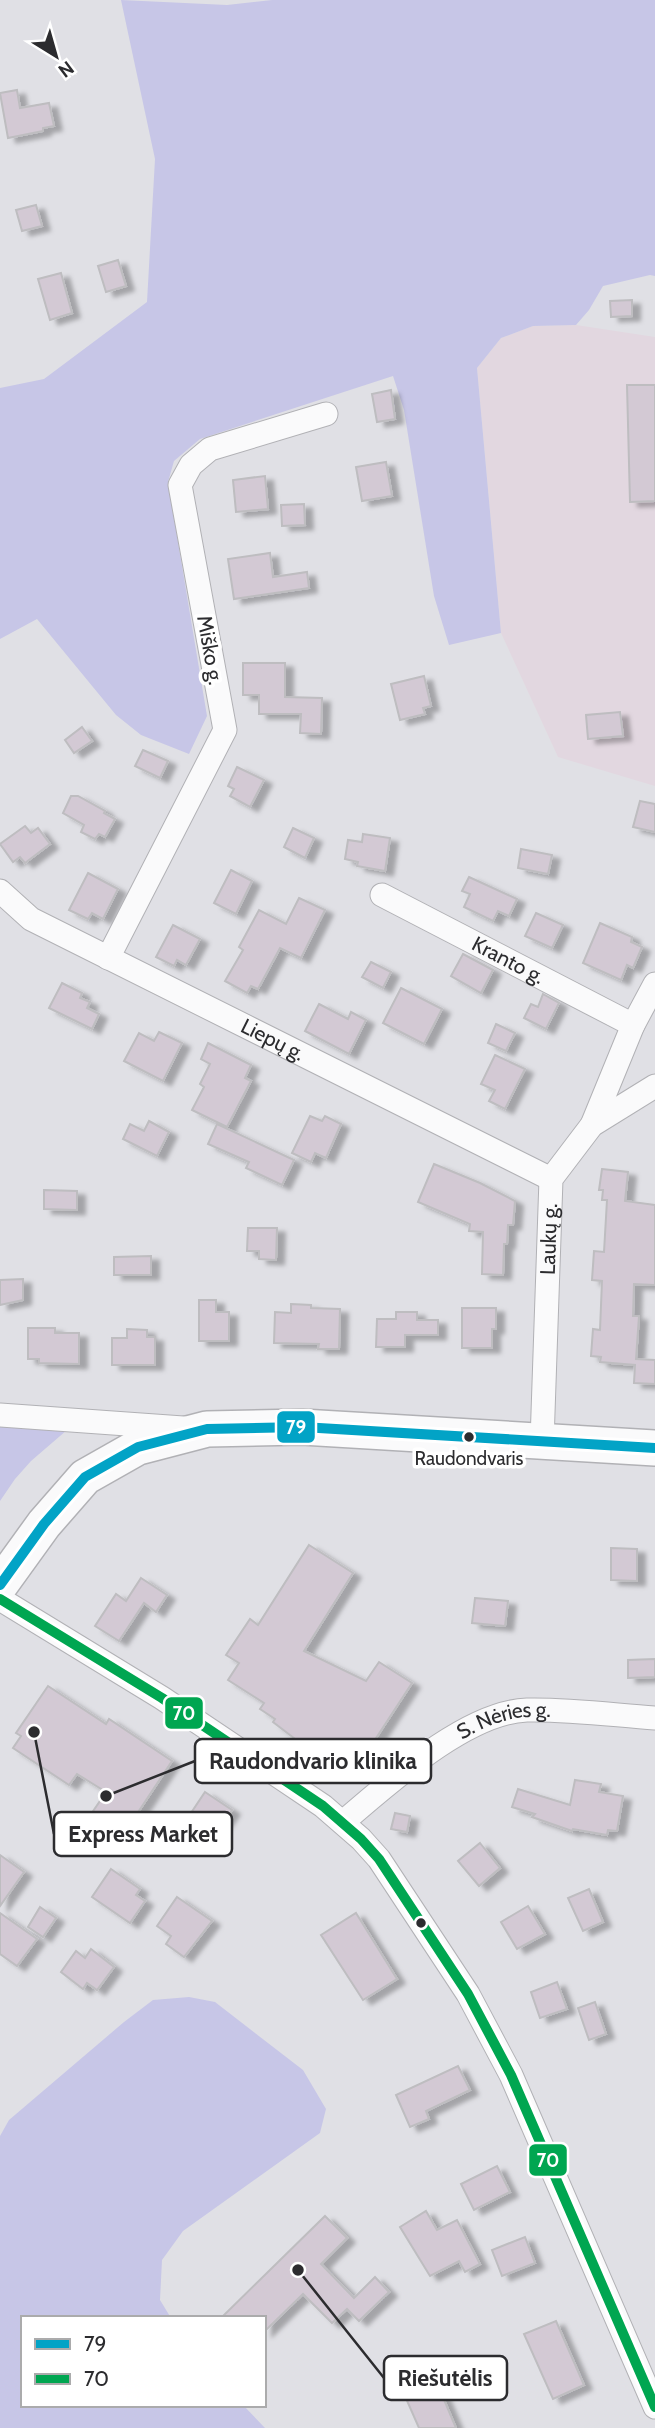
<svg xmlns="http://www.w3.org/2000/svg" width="655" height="2428" font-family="Cabin,sans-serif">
	<defs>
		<filter id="shadow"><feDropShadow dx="8" dy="4.5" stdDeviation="2" flood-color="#0004"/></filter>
	</defs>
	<rect width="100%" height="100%" fill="#e0e0e5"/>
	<polygon fill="#e2d7e0" points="576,325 655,337 655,786 558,757 501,633 477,368 501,338 533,326"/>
	<g fill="#c7c6e7">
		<polygon points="121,0 227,5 272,0 655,0 655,276 650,275 603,286 589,310 576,325 533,326 501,338 477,368 501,633 449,645 434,596 404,410 393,376 200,439 174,461 168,482 207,716 189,754 141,735 116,715 37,619 0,639 0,388 44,379 147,302 155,159"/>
		<polygon points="0,1424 67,1430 31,1461 15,1479 0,1501"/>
		<polygon points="189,1997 215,2002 303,2070 326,2109 320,2133 183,2231 162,2260 160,2300 171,2318 23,2318 23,2405 243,2405 265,2428 0,2428 0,2136 9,2120 124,2022 153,2000"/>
	</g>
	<g fill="#d3c9d4" stroke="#bebdc0" stroke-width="2" filter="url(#shadow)">
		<polygon points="17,90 20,108 49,103 54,126 43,128 43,131 8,138 0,93"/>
		<polygon points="36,205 42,226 22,231 16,210"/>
		<polygon points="118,260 126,286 106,292 98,266"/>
		<polygon points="61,273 72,313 50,320 38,279"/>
		<polygon points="632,300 632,316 611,317 610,301"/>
		<polygon points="627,385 655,385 655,501 630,502"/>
		<polygon points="391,390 395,419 377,422 372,394"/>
		<polygon points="386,462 392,496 362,501 356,467"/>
		<polygon points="265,476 268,509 236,512 233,480"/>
		<polygon points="304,504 305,525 282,526 281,505"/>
		<polygon points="270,553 273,577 307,572 309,588 234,599 228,559"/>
		<polygon points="243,663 285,663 285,697 322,698 321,734 300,733 301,714 259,714 259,695 243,695"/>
		<polygon points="424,676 431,706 423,708 425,714 400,720 391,684"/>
		<polygon points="620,712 623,736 588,739 586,715"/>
		<polygon points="82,727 92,741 74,753 65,740"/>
		<polygon points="143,750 168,761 160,778 135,766"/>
		<polygon points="237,767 264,780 250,807 230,796 234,789 228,786"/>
		<polygon points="71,796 78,796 105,811 104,813 115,819 105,837 99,834 95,839 81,832 84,825 63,813"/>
		<polygon points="640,801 655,804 655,832 633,827"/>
		<polygon points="25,826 31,833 38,828 50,844 25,863 20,857 13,862 0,844"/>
		<polygon points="293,828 314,838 305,858 284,847"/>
		<polygon points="363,834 390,838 385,871 357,866 358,862 345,859 348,840 362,842"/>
		<polygon points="521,849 552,855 548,874 518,868"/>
		<polygon points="231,870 252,881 236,914 214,903"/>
		<polygon points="88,873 118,889 103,919 92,913 88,919 69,910"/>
		<polygon points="469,877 517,899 509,916 498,911 493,921 464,907 470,894 462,891"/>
		<polygon points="299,898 325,910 301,958 280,948 258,989 251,986 247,993 225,981 243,950 239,947 259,910 286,924"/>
		<polygon points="536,913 563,925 552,948 525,936"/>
		<polygon points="600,923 632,937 631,942 642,947 633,968 627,965 621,980 583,963"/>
		<polygon points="173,925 200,939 186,965 177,960 174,966 156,957"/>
		<polygon points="463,954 493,970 481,993 451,976"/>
		<polygon points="371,962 391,972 383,988 362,977"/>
		<polygon points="62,983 82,993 80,998 90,1002 87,1008 99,1014 92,1029 49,1008"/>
		<polygon points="401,988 442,1009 424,1044 383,1023"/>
		<polygon points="543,994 559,1003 546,1029 524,1018 531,1004 538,1007"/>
		<polygon points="319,1004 348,1019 351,1012 366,1020 349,1054 305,1031"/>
		<polygon points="496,1024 515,1033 506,1051 488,1043"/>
		<polygon points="159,1032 182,1043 163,1081 124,1061 139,1033 154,1041"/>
		<polygon points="208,1043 251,1065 245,1078 251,1081 227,1127 192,1110 204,1087 200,1084 210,1064 201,1059"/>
		<polygon points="495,1055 525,1069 505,1109 489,1101 495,1090 481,1084"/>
		<polygon points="310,1116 322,1121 325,1116 341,1124 326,1158 315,1153 311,1162 292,1153"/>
		<polygon points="149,1121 169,1132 157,1156 123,1139 130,1124 144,1131"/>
		<polygon points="217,1124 294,1160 282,1185 246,1168 249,1162 208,1144"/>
		<polygon points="434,1164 480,1183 515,1201 513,1225 508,1225 507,1244 504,1244 503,1275 482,1274 483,1232 469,1231 470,1224 418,1202"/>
		<polygon points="602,1169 628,1172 625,1201 655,1205 655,1285 634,1284 633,1316 639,1316 636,1359 655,1360 655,1384 634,1383 635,1365 600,1362 601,1357 591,1356 593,1329 600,1330 602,1281 592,1280 594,1251 604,1252 607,1200 602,1200 603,1190 599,1190"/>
		<polygon points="44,1190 77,1191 77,1210 44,1209"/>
		<polygon points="248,1228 277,1228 276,1260 259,1259 259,1251 247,1251"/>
		<polygon points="151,1256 151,1275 114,1275 114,1257"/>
		<polygon points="23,1279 23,1300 0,1305 0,1280"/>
		<polygon points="199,1300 216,1300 216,1312 229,1312 229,1341 199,1341"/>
		<polygon points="291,1304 311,1305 311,1308 340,1309 339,1349 318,1349 319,1344 274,1343 275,1312 291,1313"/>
		<polygon points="462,1308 496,1308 496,1329 492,1329 492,1348 462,1348"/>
		<polygon points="396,1312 417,1312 417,1320 438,1320 438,1335 405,1335 405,1347 376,1347 377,1319 396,1319"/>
		<polygon points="28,1328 55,1328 55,1333 79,1333 79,1364 39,1363 39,1359 28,1359"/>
		<polygon points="127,1329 147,1330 147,1337 155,1337 155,1365 112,1365 112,1338 127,1338"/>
		<polygon points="309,1545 353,1573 304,1651 366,1681 379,1662 412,1683 365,1755 349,1745 331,1774 314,1764 317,1760 301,1749 303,1745 273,1722 275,1719 260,1709 264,1703 228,1680 239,1663 226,1655 250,1619 258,1625"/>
		<polygon points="611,1548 637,1549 637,1581 611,1580"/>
		<polygon points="141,1578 167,1595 156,1612 144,1603 119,1641 95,1626 116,1594 126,1601"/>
		<polygon points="475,1598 508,1601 505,1626 472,1623"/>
		<polygon points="655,1659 655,1677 628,1678 628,1660"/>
		<polygon points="48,1686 106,1724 109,1719 172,1761 115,1847 83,1826 106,1792 77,1774 69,1785 13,1748 21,1736 16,1733"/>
		<polygon points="575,1780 601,1784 599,1792 623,1796 617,1831 608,1830 607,1835 573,1829 572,1831 532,1817 535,1814 512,1807 518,1789 570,1805"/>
		<polygon points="205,1792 232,1810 218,1831 221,1833 212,1847 189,1832 199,1818 191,1813"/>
		<polygon points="395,1813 410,1816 407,1832 391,1829"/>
		<polygon points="480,1843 500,1868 479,1886 458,1861"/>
		<polygon points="0,1855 24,1872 0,1906"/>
		<polygon points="111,1869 140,1889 136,1895 145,1901 130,1923 92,1897"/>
		<polygon points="589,1889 603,1922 583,1931 568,1898"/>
		<polygon points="177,1897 212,1921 184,1957 166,1944 171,1936 157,1926"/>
		<polygon points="528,1906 545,1934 517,1949 501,1922"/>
		<polygon points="40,1907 56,1918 43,1937 28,1927"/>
		<polygon points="0,1913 37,1939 17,1966 0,1954"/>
		<polygon points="356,1913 397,1979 363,2000 321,1935"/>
		<polygon points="91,1949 114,1967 97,1990 87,1983 83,1989 61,1972 76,1951 85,1958"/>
		<polygon points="557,1982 567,2009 540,2018 531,1992"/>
		<polygon points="595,2002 606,2034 589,2040 578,2008"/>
		<polygon points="458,2066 470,2090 426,2111 429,2119 410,2127 396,2095"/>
		<polygon points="497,2166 510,2192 474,2210 461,2184"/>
		<polygon points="426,2211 437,2230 457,2220 480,2264 465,2272 459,2261 430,2276 400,2227"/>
		<polygon points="325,2216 347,2238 321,2264 354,2298 375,2277 389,2292 359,2321 347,2309 332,2323 303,2294 264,2332 264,2318 221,2318"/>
		<polygon points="525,2237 535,2263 502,2276 492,2250"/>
		<polygon points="556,2321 584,2385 553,2399 524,2334"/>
		<polygon points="426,2357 456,2428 419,2428 394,2371"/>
	</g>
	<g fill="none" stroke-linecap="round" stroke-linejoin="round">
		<g stroke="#b1b1b5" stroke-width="25">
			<g id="street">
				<path id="s1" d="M 0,891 L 31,919 L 551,1179"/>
				<path id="s2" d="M 382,895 L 633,1025"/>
				<polyline points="108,958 225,730 180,485 191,465 210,449 326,414"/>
				<polyline points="592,1125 633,1025 655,984"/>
				<polyline points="0,1415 183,1428"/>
				<path id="s3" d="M 542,1442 L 551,1179 L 592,1125 L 655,1086"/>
				<polyline points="0,1599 162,1698 323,1806 361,1839 379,1859 468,1994 511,2075 655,2407"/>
				<path id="s4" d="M 343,1822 C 388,1784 466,1712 527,1710 C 569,1709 613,1715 655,1718"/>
			</g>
		</g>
		<g stroke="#b1b1b5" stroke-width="38">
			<polyline id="primary" points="0,1585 44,1524 85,1477 138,1447 207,1429 302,1427 655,1448"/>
		</g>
		<use href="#street" stroke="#fafafb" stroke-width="23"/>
		<use href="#primary" stroke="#fafafb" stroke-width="35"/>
		<g stroke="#fff" stroke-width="16">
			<polyline id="bus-1" points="0,1585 44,1524 85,1477 138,1447 207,1429 302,1427 655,1448"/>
		</g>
		<g stroke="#fff" stroke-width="16">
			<polyline id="bus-2" points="0,1599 162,1698 323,1806 361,1839 379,1859 468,1994 511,2075 655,2407"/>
		</g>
		<use href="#bus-1" stroke="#02a3c6" stroke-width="10"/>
		<use href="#bus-2" stroke="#00a651" stroke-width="10"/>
	</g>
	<g fill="#2c2c2f" stroke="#fff" stroke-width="2.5">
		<circle cx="469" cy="1437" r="6"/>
		<circle cx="421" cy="1923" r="6"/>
	</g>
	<g text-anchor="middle" stroke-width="7" stroke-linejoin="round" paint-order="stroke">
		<g font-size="19" fill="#2c2c2f" stroke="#fff">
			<text x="469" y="1465">Raudondvaris</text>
		</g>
		<g font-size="21" fill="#2c2c2f" stroke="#fff">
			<text transform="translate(210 650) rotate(80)" y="7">Miško g.</text>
			<text dy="7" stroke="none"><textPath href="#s2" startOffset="142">Kranto g.</textPath></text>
			<text dy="7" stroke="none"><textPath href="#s1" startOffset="312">Liepų g.</textPath></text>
			<text dy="7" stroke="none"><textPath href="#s3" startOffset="203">Laukų g.</textPath></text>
			<text dy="7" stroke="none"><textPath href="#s4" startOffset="194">S. Nėries g.</textPath></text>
		</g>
	</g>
	<path fill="none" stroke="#2c2c2f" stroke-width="2.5" d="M106 1796L195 1761M34 1732L54 1834M298 2270L384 2378"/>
	<g fill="#2c2c2f" stroke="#fff" stroke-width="2.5">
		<circle cx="106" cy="1796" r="7"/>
		<circle cx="34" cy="1732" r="7"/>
		<circle cx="298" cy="2270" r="7"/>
	</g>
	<g fill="#fff" stroke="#2c2c2f" stroke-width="2.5">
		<rect x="195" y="1739" width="236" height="44" rx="7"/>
		<rect x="54" y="1812" width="178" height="44" rx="7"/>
		<rect x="384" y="2356" width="123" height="44" rx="7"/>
	</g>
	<g font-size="23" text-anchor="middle" font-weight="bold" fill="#2c2c2f">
		<text x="313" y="1769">Raudondvario klinika</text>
		<text x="143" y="1842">Express Market</text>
		<text x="445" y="2386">Riešutėlis</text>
	</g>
	<g stroke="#fff" stroke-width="2.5">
		<rect x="276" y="1410" width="40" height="34" rx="7" fill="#02a3c6"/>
		<rect x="164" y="1696" width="40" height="34" rx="7" fill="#00a651"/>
		<rect x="528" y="2143" width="40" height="34" rx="7" fill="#00a651"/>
	</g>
	<g font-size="19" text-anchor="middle" font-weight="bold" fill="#fff">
		<text x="296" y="1434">79</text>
		<text x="184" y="1720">70</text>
		<text x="548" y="2167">70</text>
	</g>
	<rect x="21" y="2316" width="245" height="91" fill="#ffffff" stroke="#ababac" stroke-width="2"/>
	<rect x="35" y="2339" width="35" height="10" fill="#02a3c6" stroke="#ababac" stroke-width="2"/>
	<text x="84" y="2351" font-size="21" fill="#2c2c2f">79</text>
	<rect x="35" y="2374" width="35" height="10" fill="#00a651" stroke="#ababac" stroke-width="2"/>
	<text x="84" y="2386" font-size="21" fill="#2c2c2f">70</text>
	<g transform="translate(56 56) rotate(143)" stroke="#ffffff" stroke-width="5" paint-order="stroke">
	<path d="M0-5L12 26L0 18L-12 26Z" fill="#2c2c2f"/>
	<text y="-10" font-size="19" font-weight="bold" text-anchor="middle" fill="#2c2c2f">N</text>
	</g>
</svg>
